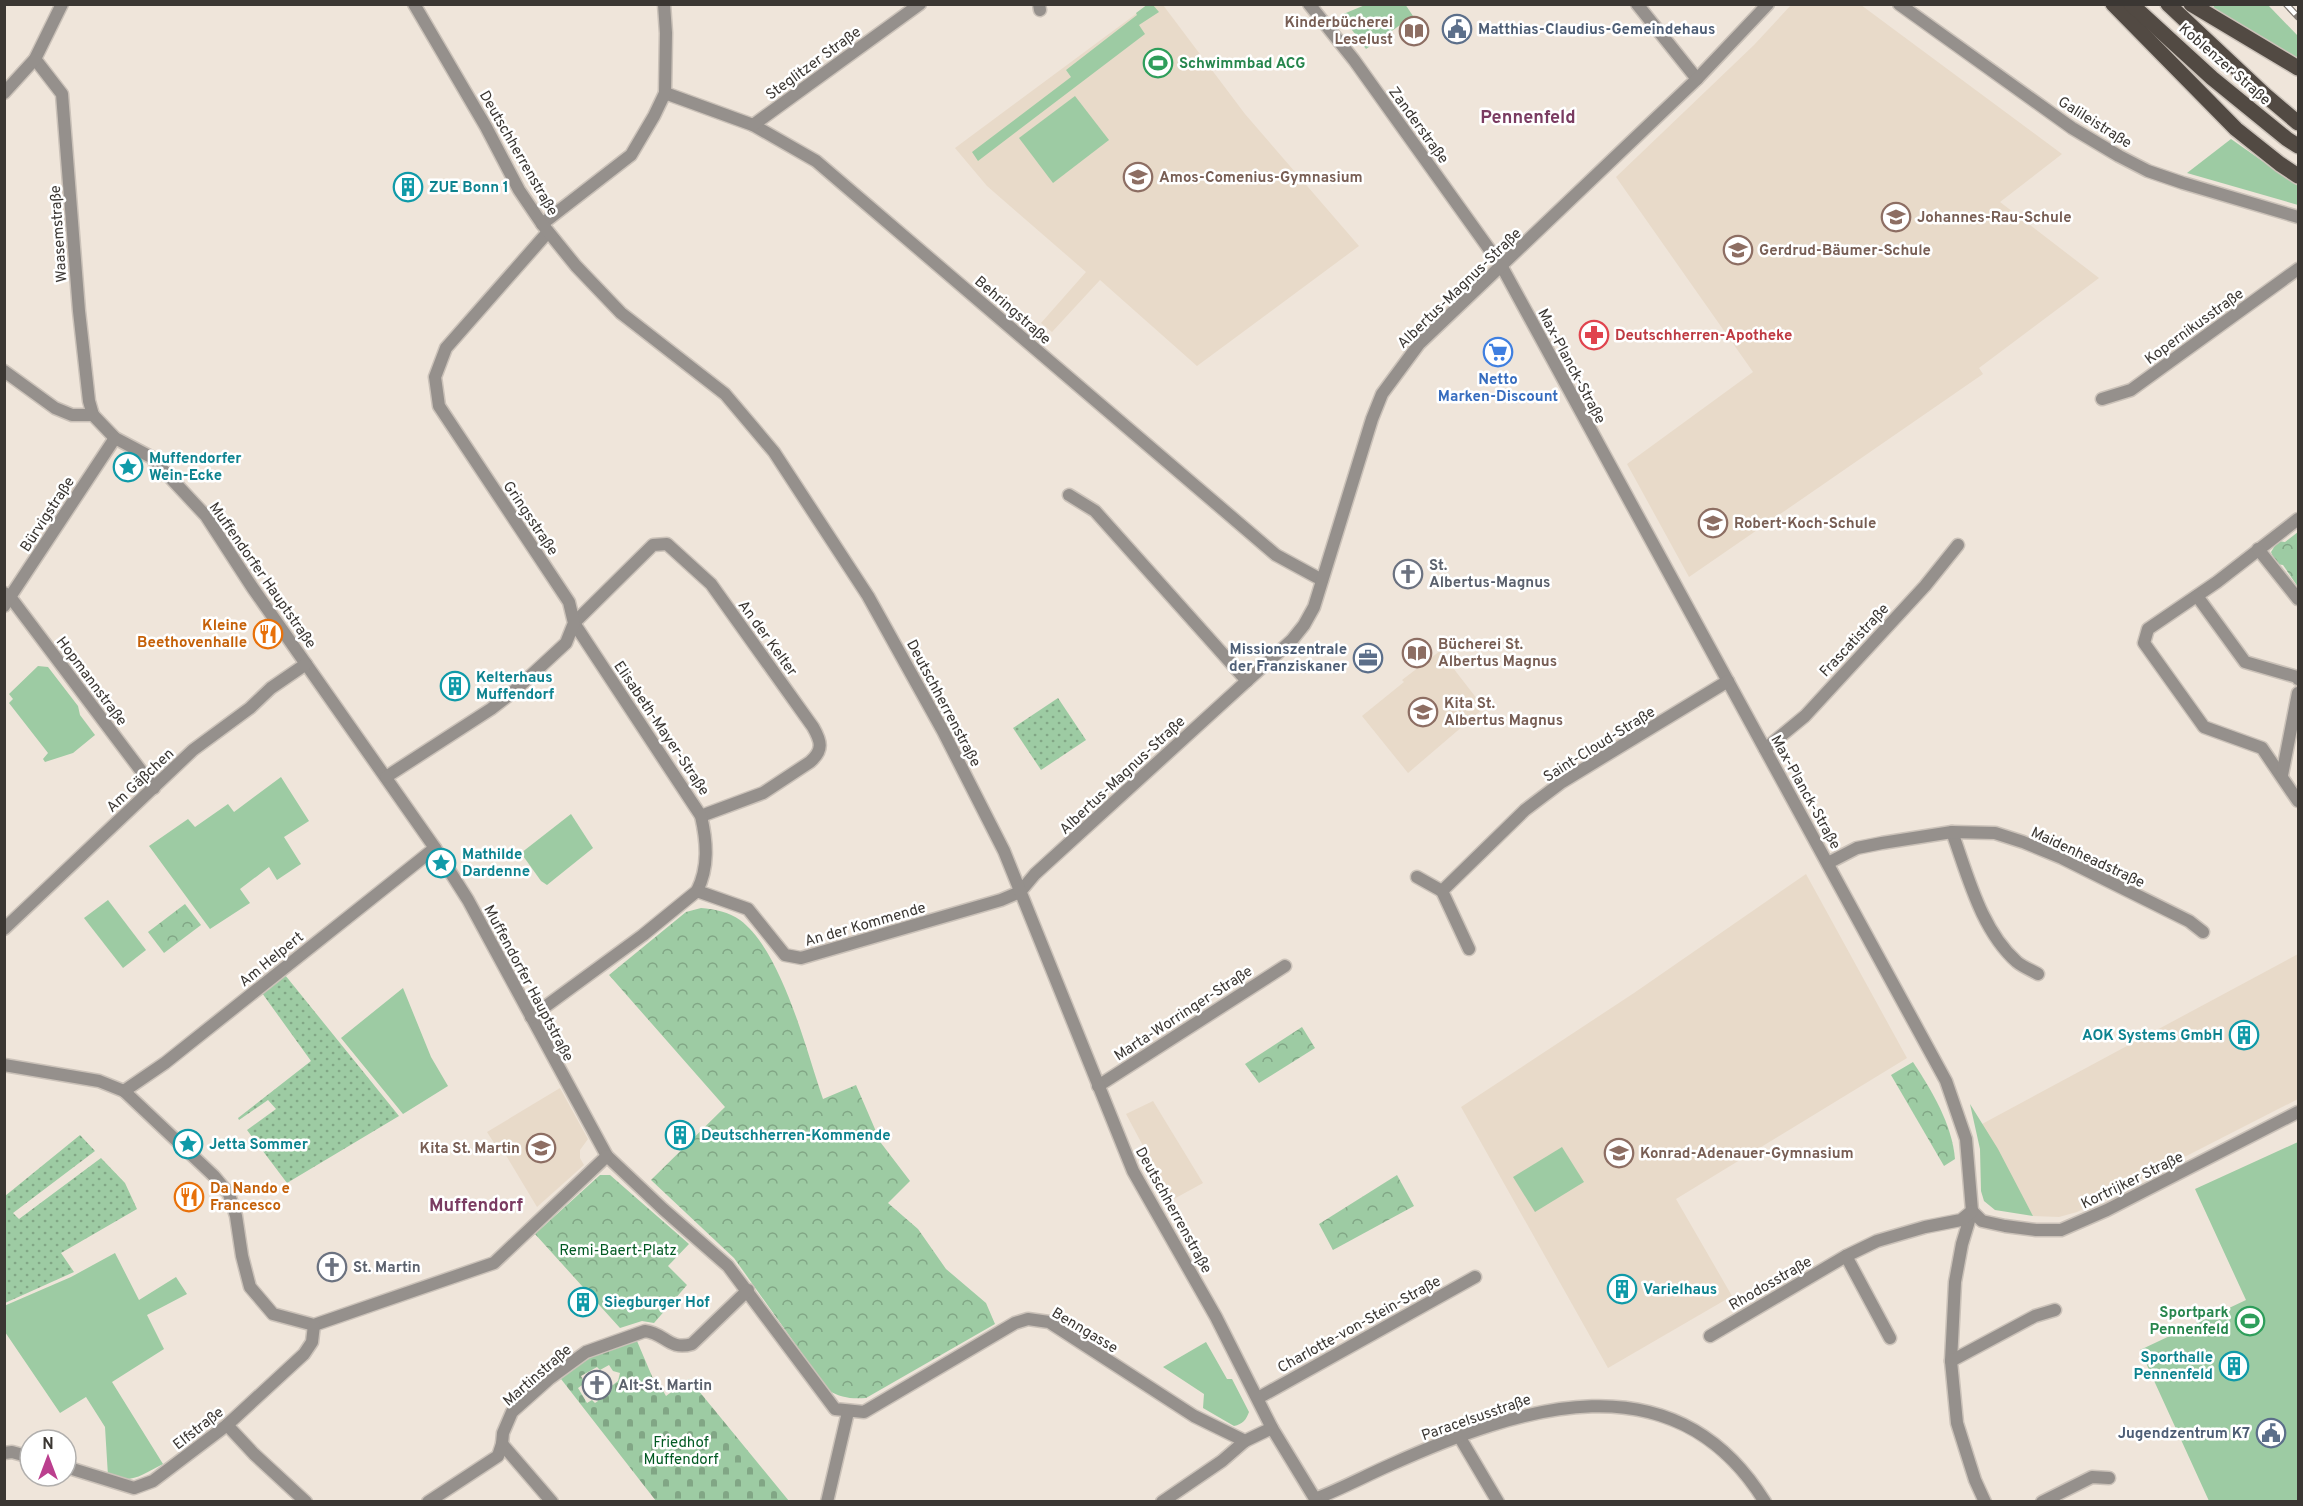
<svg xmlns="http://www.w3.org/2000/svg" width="2303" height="1506" font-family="Overpass,sans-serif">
	<defs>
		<pattern id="cemetery-stones" width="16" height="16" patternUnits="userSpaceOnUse" patternTransform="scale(1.5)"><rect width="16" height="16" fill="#9dcba3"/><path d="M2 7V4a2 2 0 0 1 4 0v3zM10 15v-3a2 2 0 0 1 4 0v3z" fill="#81a685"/></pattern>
		<pattern id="park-crowns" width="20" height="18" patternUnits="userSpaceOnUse" patternTransform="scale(1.5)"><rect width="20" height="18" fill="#9dcba3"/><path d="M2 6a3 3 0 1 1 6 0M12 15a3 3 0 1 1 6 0" fill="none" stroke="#81a685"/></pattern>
		<pattern id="garden-dots" width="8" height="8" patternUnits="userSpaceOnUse" patternTransform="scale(1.5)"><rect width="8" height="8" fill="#9dcba3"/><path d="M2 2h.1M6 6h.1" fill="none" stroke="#81a685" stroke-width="1.8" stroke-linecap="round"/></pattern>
	</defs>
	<rect width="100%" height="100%" fill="#efe5da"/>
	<g fill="#e8dac9">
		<polygon points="1792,4 1861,5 2062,154 2000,202 2099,278 1979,368 1983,374 1689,577 1627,464 1753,372 1616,177 1754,45"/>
		<polygon points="1148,5 1163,5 1245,114 1359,246 1197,366 1100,280 1052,332 1041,323 1086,272 987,186 955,148"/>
		<polygon points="1440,651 1484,708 1408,773 1362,716 1404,682 1402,680"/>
		<polygon points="1806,874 1907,1058 1676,1199 1732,1296 1608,1368 1461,1107 1634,993"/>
		<polygon points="2298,954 2298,1099 2077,1212 2059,1217 2033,1216 1982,1124"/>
		<polygon points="560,1088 588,1139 580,1150 580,1158 584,1165 537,1207 501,1147 498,1149 487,1132"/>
		<polygon points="1153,1101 1203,1183 1172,1200 1126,1114"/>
	</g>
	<g fill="#9dcba3">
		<polygon points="1148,4 1153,5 1159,12 1139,25 1145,34 978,161 972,152 1071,77 1066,70 1137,15 1136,13"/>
		<polygon points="1405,4 1413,16 1366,49 1341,15 1365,5"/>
		<polygon points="2213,5 2268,5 2298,36 2298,62 2218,16"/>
		<polygon points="1075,96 1109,140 1053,183 1019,138"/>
		<polygon points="2231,139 2298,186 2298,205 2187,173"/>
		<polygon points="38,666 48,667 78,706 80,715 95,735 73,753 45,762 43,759 48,753 9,703 13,699 9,694"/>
		<polygon points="281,777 309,821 284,837 301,864 277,880 269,867 240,889 250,903 210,929 149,846 188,819 195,827 228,804 234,812"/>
		<polygon points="571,814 593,848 547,885 541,881 521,853"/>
		<polygon points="108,900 146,950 123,968 84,918"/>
		<polygon points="403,988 431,1057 448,1086 403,1114 341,1038"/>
		<polygon points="1970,1104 1998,1149 2033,1216 1995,1210 1984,1201 1981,1191 1980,1149"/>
		<polygon points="2298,1142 2298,1501 2209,1501 2140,1350 2246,1300 2195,1189"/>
		<polygon points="1562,1147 1584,1182 1535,1212 1513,1177"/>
		<path d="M 115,1253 L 139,1300 L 176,1277 L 187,1294 L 147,1315 L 164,1349 L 112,1382 L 163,1464 C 141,1475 133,1484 108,1476 L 105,1427 L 86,1397 L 60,1413 L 5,1332 L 4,1306 L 71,1277 Z"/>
		<path d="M 1206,1342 L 1227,1379 L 1232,1379 L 1249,1412 C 1246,1420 1243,1424 1234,1426 L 1203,1408 L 1204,1394 L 1163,1367 Z"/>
	</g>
	<path fill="url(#cemetery-stones)" fill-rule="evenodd" d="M 637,1341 L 654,1381 L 657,1380 L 666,1396 L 689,1379 L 789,1501 L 656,1501 L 561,1379 L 585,1359 ZM 609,1365 L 613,1371 L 620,1373 L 618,1381 L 609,1388 L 610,1390 L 596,1398 L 598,1401 L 595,1403 L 592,1400 L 587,1403 L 578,1388 L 585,1383 L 581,1376 L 597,1367 L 600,1370 Z"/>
	<g fill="url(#park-crowns)">
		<polygon points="2298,532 2298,587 2283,565 2276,564 2271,552 2278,541 2285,542"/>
		<polygon points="185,904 201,925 164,953 148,932"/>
		<path d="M 701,908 C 715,909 729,912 740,920 C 782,951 806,1050 823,1099 L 856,1085 L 881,1143 L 910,1181 L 888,1203 L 918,1229 L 946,1269 L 986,1303 L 995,1324 L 866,1398 C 851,1399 841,1398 828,1390 L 734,1258 L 651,1180 L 725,1107 L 609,975 L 686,912 Z"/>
		<polygon points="1302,1027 1315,1048 1259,1083 1245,1064"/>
		<path d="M 1913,1062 C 1932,1091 1952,1124 1955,1159 L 1944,1166 L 1891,1075 Z"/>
		<polygon points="600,1175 610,1175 689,1244 668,1266 687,1285 654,1323 642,1321 620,1328 535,1234"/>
		<polygon points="1397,1175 1414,1206 1333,1250 1319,1224"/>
	</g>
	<g fill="url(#garden-dots)">
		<polygon points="1058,698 1086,740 1041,770 1013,728"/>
		<polygon points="285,975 399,1116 287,1183 247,1130 276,1109 268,1100 239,1120 238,1118 311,1061 262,993"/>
		<polygon points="80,1135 95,1151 13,1213 19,1219 101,1158 125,1183 137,1209 61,1253 74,1272 5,1303 5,1196"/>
	</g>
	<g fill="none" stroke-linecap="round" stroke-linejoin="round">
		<g stroke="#cbc2b9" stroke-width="15">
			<g id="minor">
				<polyline points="1039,4 1040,10"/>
				<polyline points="1309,4 1354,60 1502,267 1946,1081 1966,1139 1972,1211 1962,1244 1955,1282 1951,1361 1957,1423 1975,1480 1985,1502"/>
				<polyline points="1637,4 1697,79"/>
				<polyline points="1899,4 2072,128 2119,156 2148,171 2183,183 2298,217"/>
				<polyline points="35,59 62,94 79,311 89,401 93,415"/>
				<polyline points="665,93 753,125 816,161 1276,555 1322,580"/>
				<polyline points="753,125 920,4"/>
				<polyline points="542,224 631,155 654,116 665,93 666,33 664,4"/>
				<polyline points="4,371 55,408 72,415 93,415 115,438 151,457 206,516 252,587 435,848 468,900 607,1156 663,1209 728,1266 835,1409 864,1412 1015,1323 1028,1319 1049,1322 1194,1416 1245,1441 1272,1428"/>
				<polyline points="2102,399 2131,390 2298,269"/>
				<polyline points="1069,495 1095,511 1247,681"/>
				<polyline points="2298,519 2217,582 2148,629 2144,643 2204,727 2262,748 2298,801"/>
				<polyline points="2258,549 2298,599"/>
				<polyline points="4,593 11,598 154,788"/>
				<polyline points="2197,596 2245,662 2297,677 2298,679"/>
				<polyline points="4,606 115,438"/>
				<path d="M 574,623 L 653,545 L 667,544 L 711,584 L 813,727 C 821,741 824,750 810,762 L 763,793 L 701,816"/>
				<path d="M 574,623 L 701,816 C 707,842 709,867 697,891"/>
				<polyline points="1765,749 1805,716 1925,586 1958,545"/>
				<polyline points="2282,775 2298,693"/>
				<polyline points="386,777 491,709 513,692 566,643 574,623 569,602 439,406 435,377 446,348 548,232"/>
				<path d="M 1952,832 C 1968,876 1981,930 2017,962 C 2023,967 2031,970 2038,974"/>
				<polyline points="1828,863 1857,848 1882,843 1952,832 1995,833 2023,842 2062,858 2189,921 2203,932"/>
				<polyline points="1417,877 1442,891"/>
				<polyline points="4,929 193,750 250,708 271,688 306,664"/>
				<polyline points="1469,949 1442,891 1525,810 1562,782 1728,681"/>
				<polyline points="531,1017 643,935 697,891 748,909 785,955 801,958 1001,900 1020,892 1035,874 1292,640 1304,625 1314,607 1372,419 1382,394 1419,344 1697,79 1768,4"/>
				<polyline points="4,1065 99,1081 124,1091 214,1176 229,1194 236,1216 242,1256 250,1287 273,1314 314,1325 494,1263 607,1156"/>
				<polyline points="1098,1086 1285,966"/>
				<polyline points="124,1091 165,1063 435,848"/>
				<polyline points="1972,1211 1982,1221 2005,1226 2036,1230 2061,1230 2107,1210 2298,1112"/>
				<polyline points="1846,1256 1890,1338"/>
				<polyline points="1710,1336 1846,1256 1877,1241 1925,1227 1961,1220 1972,1211"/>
				<polyline points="1951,1361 2035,1316 2055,1310"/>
				<polyline points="1258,1398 1475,1277"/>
				<polyline points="227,1425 254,1454 306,1502"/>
				<polyline points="1459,1436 1498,1502"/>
				<polyline points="502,1444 552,1502"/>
				<polyline points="4,1453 12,1452 30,1457"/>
				<polyline points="66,1467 134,1488 153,1481 227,1425 304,1354 312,1342 314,1325"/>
				<path d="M 1315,1499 C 1341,1489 1365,1476 1390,1465 C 1519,1407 1674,1354 1765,1502"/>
				<path d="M 428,1502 L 498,1456 L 502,1444 L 503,1433 L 512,1412 L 549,1379 L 586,1352 L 645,1331 C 665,1333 669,1351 692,1344 L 748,1290"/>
				<polyline points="827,1502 848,1412"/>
				<polyline points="1162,1502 1222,1461 1245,1441"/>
				<polyline points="2042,1502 2092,1477 2109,1478"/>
			</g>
		</g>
		<g stroke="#cbc2b9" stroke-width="15">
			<g id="tertiary">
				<polyline points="414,4 486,127 519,190 542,224 576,266 621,313 725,394 774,452 868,596 943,731 1004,851 1133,1171 1216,1317 1272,1428 1317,1502"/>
				<polyline points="4,93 35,59 62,4"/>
			</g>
		</g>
		<g stroke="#cbc2b9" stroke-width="18">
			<g id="primary">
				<polyline points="2113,4 2236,129 2280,164 2298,176"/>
				<polyline points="2131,4 2212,78 2287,139 2298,146"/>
				<polyline points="2168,4 2265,95 2298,123"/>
				<polyline points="2191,4 2298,68"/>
			</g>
		</g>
		<use href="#minor" stroke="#95908c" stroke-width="12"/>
		<use href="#tertiary" stroke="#95908c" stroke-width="12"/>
		<use href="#primary" stroke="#524a43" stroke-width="15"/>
		<g stroke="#817a74" stroke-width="7">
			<polyline id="rail" points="2286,4 2298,17"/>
		</g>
		<use href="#rail" stroke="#fff" stroke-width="4.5" stroke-dasharray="14" stroke-linecap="butt"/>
	</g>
	<defs>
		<g id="civic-ring" transform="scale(1.5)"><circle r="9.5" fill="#fff" stroke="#5c6f8a" stroke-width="1.5"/><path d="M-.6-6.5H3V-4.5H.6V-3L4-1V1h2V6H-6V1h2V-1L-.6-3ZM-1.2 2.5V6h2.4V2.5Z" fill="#5c6f8a"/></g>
		<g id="library-ring" transform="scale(1.5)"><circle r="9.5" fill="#fff" stroke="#8d6e63" stroke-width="1.5"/><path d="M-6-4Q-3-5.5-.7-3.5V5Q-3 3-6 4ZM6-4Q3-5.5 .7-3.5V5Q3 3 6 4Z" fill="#8d6e63"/></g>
		<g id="stadium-ring" transform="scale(1.5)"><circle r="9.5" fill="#fff" stroke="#2e9e5b" stroke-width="1.5"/><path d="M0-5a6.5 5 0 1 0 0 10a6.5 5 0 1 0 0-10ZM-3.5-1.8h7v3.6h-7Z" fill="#2e9e5b"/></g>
		<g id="school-ring" transform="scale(1.5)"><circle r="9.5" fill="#fff" stroke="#8d6e63" stroke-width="1.5"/><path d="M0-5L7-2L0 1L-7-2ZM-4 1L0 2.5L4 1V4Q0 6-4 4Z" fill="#8d6e63"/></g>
		<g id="building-ring" transform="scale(1.5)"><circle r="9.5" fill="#fff" stroke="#0f9aa8" stroke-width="1.5"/><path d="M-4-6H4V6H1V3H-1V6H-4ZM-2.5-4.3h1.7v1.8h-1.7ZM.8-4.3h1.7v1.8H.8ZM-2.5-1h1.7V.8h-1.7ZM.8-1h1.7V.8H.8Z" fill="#0f9aa8"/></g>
		<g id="pharmacy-ring" transform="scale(1.5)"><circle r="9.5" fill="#fff" stroke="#e0444e" stroke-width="1.5"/><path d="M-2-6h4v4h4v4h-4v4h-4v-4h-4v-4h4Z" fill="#e0444e"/></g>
		<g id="supermarket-ring" transform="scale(1.5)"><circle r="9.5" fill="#fff" stroke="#3f7fe0" stroke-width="1.5"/><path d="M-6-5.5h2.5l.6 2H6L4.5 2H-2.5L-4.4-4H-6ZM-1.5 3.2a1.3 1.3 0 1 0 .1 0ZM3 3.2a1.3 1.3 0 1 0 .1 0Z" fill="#3f7fe0"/></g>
		<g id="sight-ring" transform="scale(1.5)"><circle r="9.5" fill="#fff" stroke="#0f9aa8" stroke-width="1.5"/><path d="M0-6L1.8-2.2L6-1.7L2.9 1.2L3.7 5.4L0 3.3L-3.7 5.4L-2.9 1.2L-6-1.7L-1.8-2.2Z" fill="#0f9aa8"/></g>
		<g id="church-ring" transform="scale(1.5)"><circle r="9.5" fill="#fff" stroke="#6b7280" stroke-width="1.5"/><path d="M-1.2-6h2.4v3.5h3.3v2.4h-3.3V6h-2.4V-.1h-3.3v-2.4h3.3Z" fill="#6b7280"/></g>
		<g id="restaurant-ring" transform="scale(1.5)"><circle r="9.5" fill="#fff" stroke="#e8710a" stroke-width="1.5"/><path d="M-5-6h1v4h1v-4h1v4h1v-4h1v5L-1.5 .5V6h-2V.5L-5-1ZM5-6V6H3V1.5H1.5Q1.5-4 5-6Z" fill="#e8710a"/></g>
		<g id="office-ring" transform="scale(1.5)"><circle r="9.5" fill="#fff" stroke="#5c6f8a" stroke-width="1.5"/><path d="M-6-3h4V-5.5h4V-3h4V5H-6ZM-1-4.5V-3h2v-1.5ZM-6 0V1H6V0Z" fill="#5c6f8a"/></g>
	</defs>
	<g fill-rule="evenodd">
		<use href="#civic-ring" x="1457" y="29"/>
		<use href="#library-ring" x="1414" y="31"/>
		<use href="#stadium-ring" x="1158" y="63"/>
		<use href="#school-ring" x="1138" y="177"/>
		<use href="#building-ring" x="408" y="187"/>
		<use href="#school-ring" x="1896" y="217"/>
		<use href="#school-ring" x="1738" y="250"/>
		<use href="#pharmacy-ring" x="1594" y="335"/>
		<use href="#supermarket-ring" x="1498" y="352"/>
		<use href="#sight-ring" x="128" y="467"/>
		<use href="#school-ring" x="1713" y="523"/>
		<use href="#church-ring" x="1408" y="574"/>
		<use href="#restaurant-ring" x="268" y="634"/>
		<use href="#library-ring" x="1417" y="653"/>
		<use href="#office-ring" x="1368" y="658"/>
		<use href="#building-ring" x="455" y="686"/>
		<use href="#school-ring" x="1423" y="712"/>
		<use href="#sight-ring" x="441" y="863"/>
		<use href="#building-ring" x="2244" y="1035"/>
		<use href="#building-ring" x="680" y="1135"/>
		<use href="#sight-ring" x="188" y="1144"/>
		<use href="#school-ring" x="541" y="1148"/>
		<use href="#school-ring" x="1619" y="1153"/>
		<use href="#restaurant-ring" x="189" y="1197"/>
		<use href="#church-ring" x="332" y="1267"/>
		<use href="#building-ring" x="1622" y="1289"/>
		<use href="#building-ring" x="583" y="1302"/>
		<use href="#stadium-ring" x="2250" y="1321"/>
		<use href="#building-ring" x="2234" y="1366"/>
		<use href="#church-ring" x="597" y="1385"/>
		<use href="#civic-ring" x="2271" y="1433"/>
	</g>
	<g text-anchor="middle" stroke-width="5" stroke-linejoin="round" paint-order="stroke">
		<g font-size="15" font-weight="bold" fill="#785e54" stroke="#fff" text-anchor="start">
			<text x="1393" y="27" text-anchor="end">Kinderbücherei<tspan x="1393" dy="17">Leselust</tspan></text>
			<text x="1159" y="182">Amos-Comenius-Gymnasium</text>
			<text x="1917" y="222">Johannes-Rau-Schule</text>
			<text x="1759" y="255">Gerdrud-Bäumer-Schule</text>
			<text x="1734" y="528">Robert-Koch-Schule</text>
			<text x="1438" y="649">Bücherei St.<tspan x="1438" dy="17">Albertus Magnus</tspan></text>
			<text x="1444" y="708">Kita St.<tspan x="1444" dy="17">Albertus Magnus</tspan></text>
			<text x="520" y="1153" text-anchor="end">Kita St. Martin</text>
			<text x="1640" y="1158">Konrad-Adenauer-Gymnasium</text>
		</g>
		<g font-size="15" font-weight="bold" fill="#4e5e75" stroke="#fff" text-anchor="end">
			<text x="1478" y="34" text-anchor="start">Matthias-Claudius-Gemeindehaus</text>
			<text x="1347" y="654">Missionszentrale<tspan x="1347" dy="17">der Franziskaner</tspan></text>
			<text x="2250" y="1438">Jugendzentrum K7</text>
		</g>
		<g font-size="15" fill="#3b3733" stroke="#fff">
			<text transform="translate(813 63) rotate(-36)" y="5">Steglitzer Straße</text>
			<text transform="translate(2225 64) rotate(41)" y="5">Koblenzer Straße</text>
			<text transform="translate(2095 122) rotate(32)" y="5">Galileistraße</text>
			<text transform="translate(1419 125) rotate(54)" y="5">Zanderstraße</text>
			<text transform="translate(519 153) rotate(60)" y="5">Deutschherrenstraße</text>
			<text transform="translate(58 234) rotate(-94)" y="5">Waasemstraße</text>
			<text transform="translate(1459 288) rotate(-44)" y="5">Albertus-Magnus-Straße</text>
			<text transform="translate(1013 310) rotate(41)" y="5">Behringstraße</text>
			<text transform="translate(2194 326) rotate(-36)" y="5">Kopernikusstraße</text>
			<text transform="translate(1572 366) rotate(62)" y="5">Max-Planck-Straße</text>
			<text transform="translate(47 514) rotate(-57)" y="5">Bürvigstraße</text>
			<text transform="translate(531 518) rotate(56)" y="5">Gringsstraße</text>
			<text transform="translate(263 575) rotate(55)" y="5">Muffendorfer Hauptstraße</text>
			<text transform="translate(768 638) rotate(54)" y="5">An der Kelter</text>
			<text transform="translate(1854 640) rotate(-47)" y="5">Frascatistraße</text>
			<text transform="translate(92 681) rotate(53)" y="5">Hopmannstraße</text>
			<text transform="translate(944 703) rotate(62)" y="5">Deutschherrenstraße</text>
			<text transform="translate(662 728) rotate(56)" y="5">Elisabeth-Mayer-Straße</text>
			<text transform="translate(1599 744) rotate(-32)" y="5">Saint-Cloud-Straße</text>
			<text transform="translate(1122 775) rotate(-43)" y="5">Albertus-Magnus-Straße</text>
			<text transform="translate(140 780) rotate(-43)" y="5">Am Gäßchen</text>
			<text transform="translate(1806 792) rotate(61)" y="5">Max-Planck-Straße</text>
			<text transform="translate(2088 857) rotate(25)" y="5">Maidenheadstraße</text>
			<text transform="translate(865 924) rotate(-16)" y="5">An der Kommende</text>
			<text transform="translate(271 959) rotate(-39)" y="5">Am Helpert</text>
			<text transform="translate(529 983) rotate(62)" y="5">Muffendorfer Hauptstraße</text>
			<text transform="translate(1183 1013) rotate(-33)" y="5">Marta-Worringer-Straße</text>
			<text transform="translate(2132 1180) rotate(-26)" y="5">Kortrijker Straße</text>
			<text transform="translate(1174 1210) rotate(61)" y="5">Deutschherrenstraße</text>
			<text transform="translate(1770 1283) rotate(-30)" y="5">Rhodosstraße</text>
			<text transform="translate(1359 1324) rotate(-29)" y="5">Charlotte-von-Stein-Straße</text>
			<text transform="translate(1085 1330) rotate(31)" y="5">Benngasse</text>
			<text transform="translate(537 1375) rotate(-41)" y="5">Martinstraße</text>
			<text transform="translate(1476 1417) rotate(-19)" y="5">Paracelsusstraße</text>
			<text transform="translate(198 1428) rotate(-38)" y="5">Elfstraße</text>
		</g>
		<g font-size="15" font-weight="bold" fill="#27864d" stroke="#fff" text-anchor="start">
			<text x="1179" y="68">Schwimmbad ACG</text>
			<text x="2229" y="1317" text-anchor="end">Sportpark<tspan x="2229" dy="17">Pennenfeld</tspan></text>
		</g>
		<g font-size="15" font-weight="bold" fill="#0d838f" stroke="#fff" text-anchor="start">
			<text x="429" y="192">ZUE Bonn 1</text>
			<text x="149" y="463">Muffendorfer<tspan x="149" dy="17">Wein-Ecke</tspan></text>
			<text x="476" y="682">Kelterhaus<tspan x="476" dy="17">Muffendorf</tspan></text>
			<text x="462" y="859">Mathilde<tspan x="462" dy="17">Dardenne</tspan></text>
			<text x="2223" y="1040" text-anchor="end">AOK Systems GmbH</text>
			<text x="701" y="1140">Deutschherren-Kommende</text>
			<text x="209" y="1149">Jetta Sommer</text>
			<text x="1643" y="1294">Varielhaus</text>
			<text x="604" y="1307">Siegburger Hof</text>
			<text x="2213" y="1362" text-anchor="end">Sporthalle<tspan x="2213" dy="17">Pennenfeld</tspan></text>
		</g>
		<g font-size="15" font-weight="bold" fill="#be3a42" stroke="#fff" text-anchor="start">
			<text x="1615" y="340">Deutschherren-Apotheke</text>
		</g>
		<g font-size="15" font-weight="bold" fill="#366cbe" stroke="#fff">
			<text x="1498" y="384">Netto<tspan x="1498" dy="17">Marken-Discount</tspan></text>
		</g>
		<g font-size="15" font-weight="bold" fill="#5b616d" stroke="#fff" text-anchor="start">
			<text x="1429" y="570">St.<tspan x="1429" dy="17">Albertus-Magnus</tspan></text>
			<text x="353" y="1272">St. Martin</text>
			<text x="618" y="1390">Alt-St. Martin</text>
		</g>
		<g font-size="15" font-weight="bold" fill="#c56008" stroke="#fff" text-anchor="end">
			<text x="247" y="630">Kleine<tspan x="247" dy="17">Beethovenhalle</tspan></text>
			<text x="210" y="1193" text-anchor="start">Da Nando e<tspan x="210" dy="17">Francesco</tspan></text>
		</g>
		<g font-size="15" fill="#025a23" stroke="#fff">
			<text x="618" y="1255">Remi-Baert-Platz</text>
			<text x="681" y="1447">Friedhof<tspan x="681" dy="17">Muffendorf</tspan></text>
		</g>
		<g font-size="18" font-weight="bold" fill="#7a3b61" stroke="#fff">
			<text x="1528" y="123">Pennenfeld</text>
			<text x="476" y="1211">Muffendorf</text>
		</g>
	</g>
	<rect width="2303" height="1506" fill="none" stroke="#3b3733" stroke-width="12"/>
	<g transform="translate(48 1458)"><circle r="28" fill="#ffffff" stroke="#b1afad" stroke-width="1.5"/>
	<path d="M0-4.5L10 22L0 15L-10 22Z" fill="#bb3f8e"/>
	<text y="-9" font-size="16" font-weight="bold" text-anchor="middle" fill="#3b3733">N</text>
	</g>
</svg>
